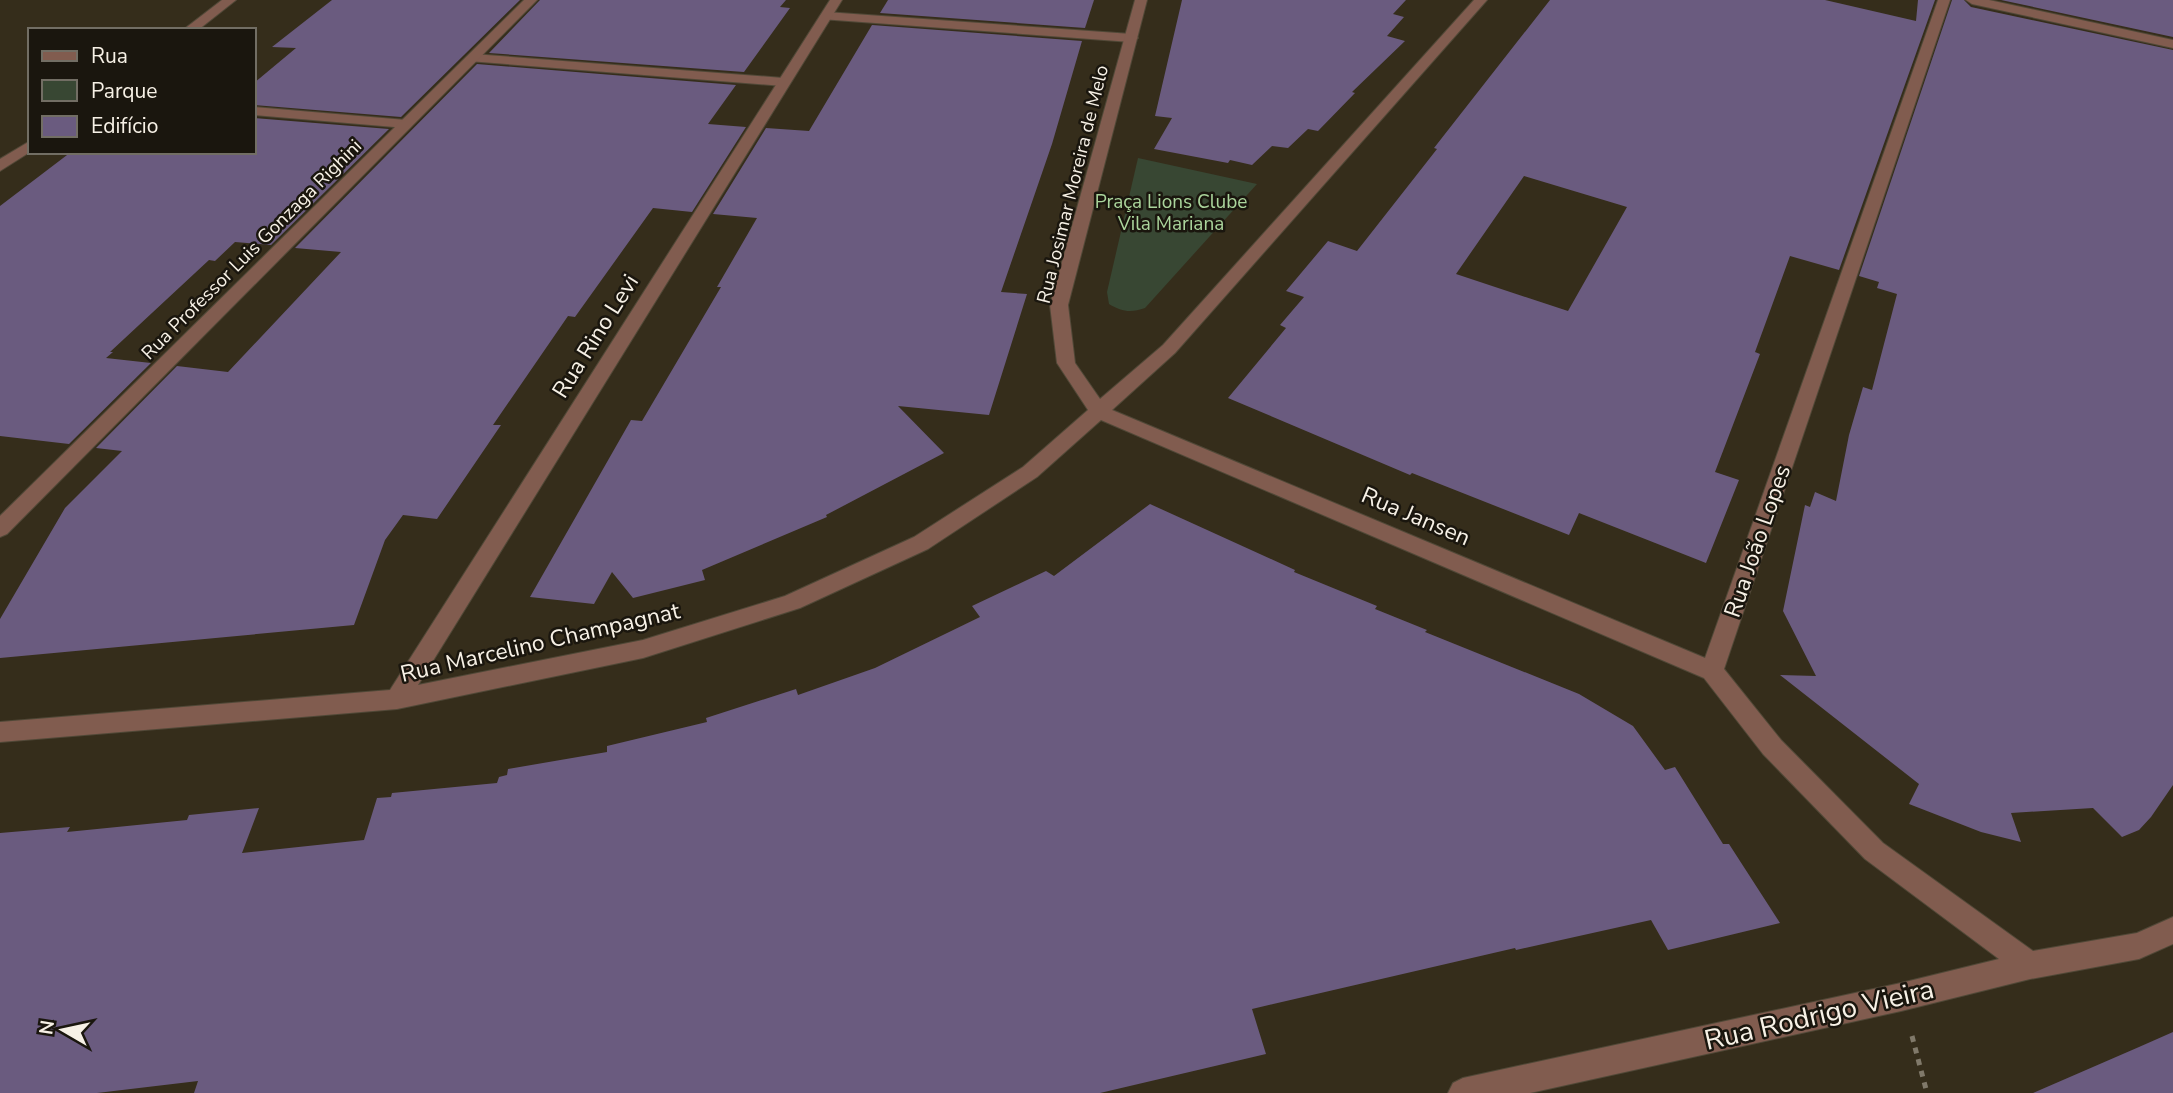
<svg xmlns="http://www.w3.org/2000/svg" width="2173" height="1093" font-family="'Nunito Sans',sans-serif">
	<rect width="100%" height="100%" fill="#352d1b"/>
	<path fill="#384733" d="M 1138,158 L 1257,184 L 1145,308 C 1131,313 1122,312 1109,304 L 1107,292 Z"/>
	<g fill="#6a5b7f" fill-rule="evenodd">
		<polygon points="332,0 520,0 401,117 254,105 254,83 296,48 272,47"/>
		<polygon points="540,0 786,0 780,7 790,8 744,72 489,53"/>
		<polygon points="888,0 1094,0 1085,28 880,13"/>
		<polygon points="1182,0 1406,0 1393,14 1404,17 1387,36 1405,41 1352,92 1355,93 1318,131 1308,129 1288,148 1272,146 1252,165 1230,160 1228,163 1154,149 1172,118 1155,116"/>
		<path d="M 1550,0 L 1825,0 L 1916,21 L 1918,0 L 1935,0 L 1839,270 L 1790,256 L 1755,352 L 1760,354 L 1715,472 L 1739,480 L 1706,563 L 1579,513 L 1569,535 L 1412,473 L 1410,475 L 1228,398 L 1286,328 L 1280,325 L 1304,297 L 1286,291 L 1328,241 L 1357,251 L 1437,149 L 1434,148 ZM 1524,176 L 1627,207 L 1568,311 L 1456,274 Z"/>
		<polygon points="1952,0 1964,0 1971,7 2173,50 2173,785 2151,817 2139,830 2122,837 2093,808 2011,813 2021,842 1981,832 1909,804 1919,784 1780,675 1816,676 1783,611 1805,505 1810,507 1815,492 1836,501 1849,435 1863,387 1872,390 1897,294 1877,288 1879,282 1859,276"/>
		<polygon points="2001,0 2173,0 2173,37"/>
		<polygon points="872,25 1082,41 1052,144 1001,292 1027,294 989,415 898,406 944,453 826,515 827,517 702,570 705,580 633,598 612,572 594,604 530,597 631,420 642,421 721,287 717,287 757,218 713,214 766,128 809,131"/>
		<polygon points="477,64 736,85 708,124 746,127 692,212 653,208 575,317 568,316 493,425 501,425 437,519 403,515 385,540 354,625 0,658 0,619 65,508 122,451 96,448 177,366 228,372 341,252 295,248"/>
		<polygon points="254,118 389,129 271,245 235,242 215,261 209,260 110,352 113,352 106,358 151,363 69,444 0,436 0,206 71,152 254,152"/>
		<polygon points="1150,504 1295,570 1294,572 1377,606 1375,609 1427,630 1425,632 1579,694 1633,726 1665,770 1675,767 1723,844 1729,844 1780,923 1668,950 1651,920 1516,950 1515,948 1252,1009 1266,1054 1100,1093 194,1093 198,1081 97,1093 0,1093 0,833 70,827 67,832 187,820 189,815 259,808 242,853 364,840 377,798 391,797 392,793 497,783 499,777 507,775 508,769 607,752 607,746 707,722 706,718 796,689 798,695 875,668 980,617 972,606 1046,571 1054,576"/>
		<polygon points="2173,1032 2173,1093 2033,1093 2139,1047"/>
	</g>
	<g fill="none" stroke-linecap="round" stroke-linejoin="round">
		<g stroke="#504837" stroke-width="2">
			<g id="lane">
				<polygon points="826,12 1131,34 1138,38 1131,42 821,19 820,16"/>
				<polygon points="473,54 783,78 790,82 783,86 468,61 466,58"/>
				<polygon points="254,107 406,120 413,124 406,128 254,115"/>
			</g>
		</g>
		<g stroke="#504837" stroke-width="2">
			<g id="street">
				<polygon points="222,0 236,0 198,30 183,30"/>
				<polygon points="524,0 537,0 7,534 0,537 0,516"/>
				<polygon points="830,0 842,0 418,685 643,640 785,596 914,537 1023,467 1088,410 1057,363 1050,305 1135,0 1147,0 1068,305 1075,363 1100,399 1163,345 1474,0 1487,0 1175,353 1112,410 1705,658 1938,0 1950,0 1724,669 1781,740 1883,843 2033,951 2137,933 2173,917 2173,944 2139,959 2030,979 1901,1011 1530,1093 1448,1093 1453,1083 1463,1078 1901,983 1999,959 1865,859 1763,754 1704,678 1101,420 1037,477 928,549 800,608 643,658 397,709 0,742 0,722 390,690"/>
				<polygon points="1966,0 1989,0 2173,40 2173,48 1972,4"/>
				<polygon points="30,141 30,152 0,171 0,159"/>
			</g>
		</g>
		<polyline stroke="#80796a" stroke-width="5" stroke-dasharray="6 6" stroke-linecap="butt" points="1912,1036 1927,1093"/>
		<use href="#lane" fill="#815c4f" fill-rule="evenodd"/>
		<use href="#street" fill="#815c4f" fill-rule="evenodd"/>
	</g>
	<g text-anchor="middle" stroke-width="5" stroke-linejoin="round" paint-order="stroke">
		<g font-size="19" fill="#f7f1e6" stroke="#1a160e">
			<text transform="translate(1072 184) rotate(-76)" y="7">Rua Josimar Moreira de Melo</text>
			<text transform="translate(251 249) rotate(-45)" y="7">Rua Professor Luis Gonzaga Righini</text>
		</g>
		<g font-size="19" fill="#abd59c" stroke="#1a160e">
			<text x="1171" y="208">Praça Lions Clube<tspan x="1171" dy="22">Vila Mariana</tspan></text>
		</g>
		<g font-size="23" fill="#f7f1e6" stroke="#1a160e">
			<text transform="translate(595 336) rotate(-58)" y="8">Rua Rino Levi</text>
			<text transform="translate(1416 516) rotate(23)" y="8">Rua Jansen</text>
			<text transform="translate(1757 541) rotate(-71)" y="8">Rua João Lopes</text>
			<text transform="translate(540 642) rotate(-13)" y="8">Rua Marcelino Champagnat</text>
		</g>
		<g font-size="28" fill="#f7f1e6" stroke="#1a160e">
			<text transform="translate(1819 1014) rotate(-13)" y="10">Rua Rodrigo Vieira</text>
		</g>
	</g>
	<rect x="28" y="28" width="228" height="126" fill="#1a160e" stroke="#726e64" stroke-width="2"/>
	<rect x="42" y="51" width="35" height="10" fill="#815c4f" stroke="#726e64" stroke-width="2"/>
	<text x="91" y="63" font-size="21" fill="#f7f1e6">Rua</text>
	<rect x="42" y="80" width="35" height="21" fill="#384733" stroke="#726e64" stroke-width="2"/>
	<text x="91" y="98" font-size="21" fill="#f7f1e6">Parque</text>
	<rect x="42" y="116" width="35" height="21" fill="#6a5b7f" stroke="#726e64" stroke-width="2"/>
	<text x="91" y="133" font-size="21" fill="#f7f1e6">Edifício</text>
	<g transform="translate(63 1030) rotate(279)" stroke="#1a160e" stroke-width="5" paint-order="stroke">
	<path d="M0-5L12 26L0 18L-12 26Z" fill="#f7f1e6"/>
	<text y="-10" font-size="19" font-weight="bold" text-anchor="middle" fill="#f7f1e6">N</text>
	</g>
</svg>
